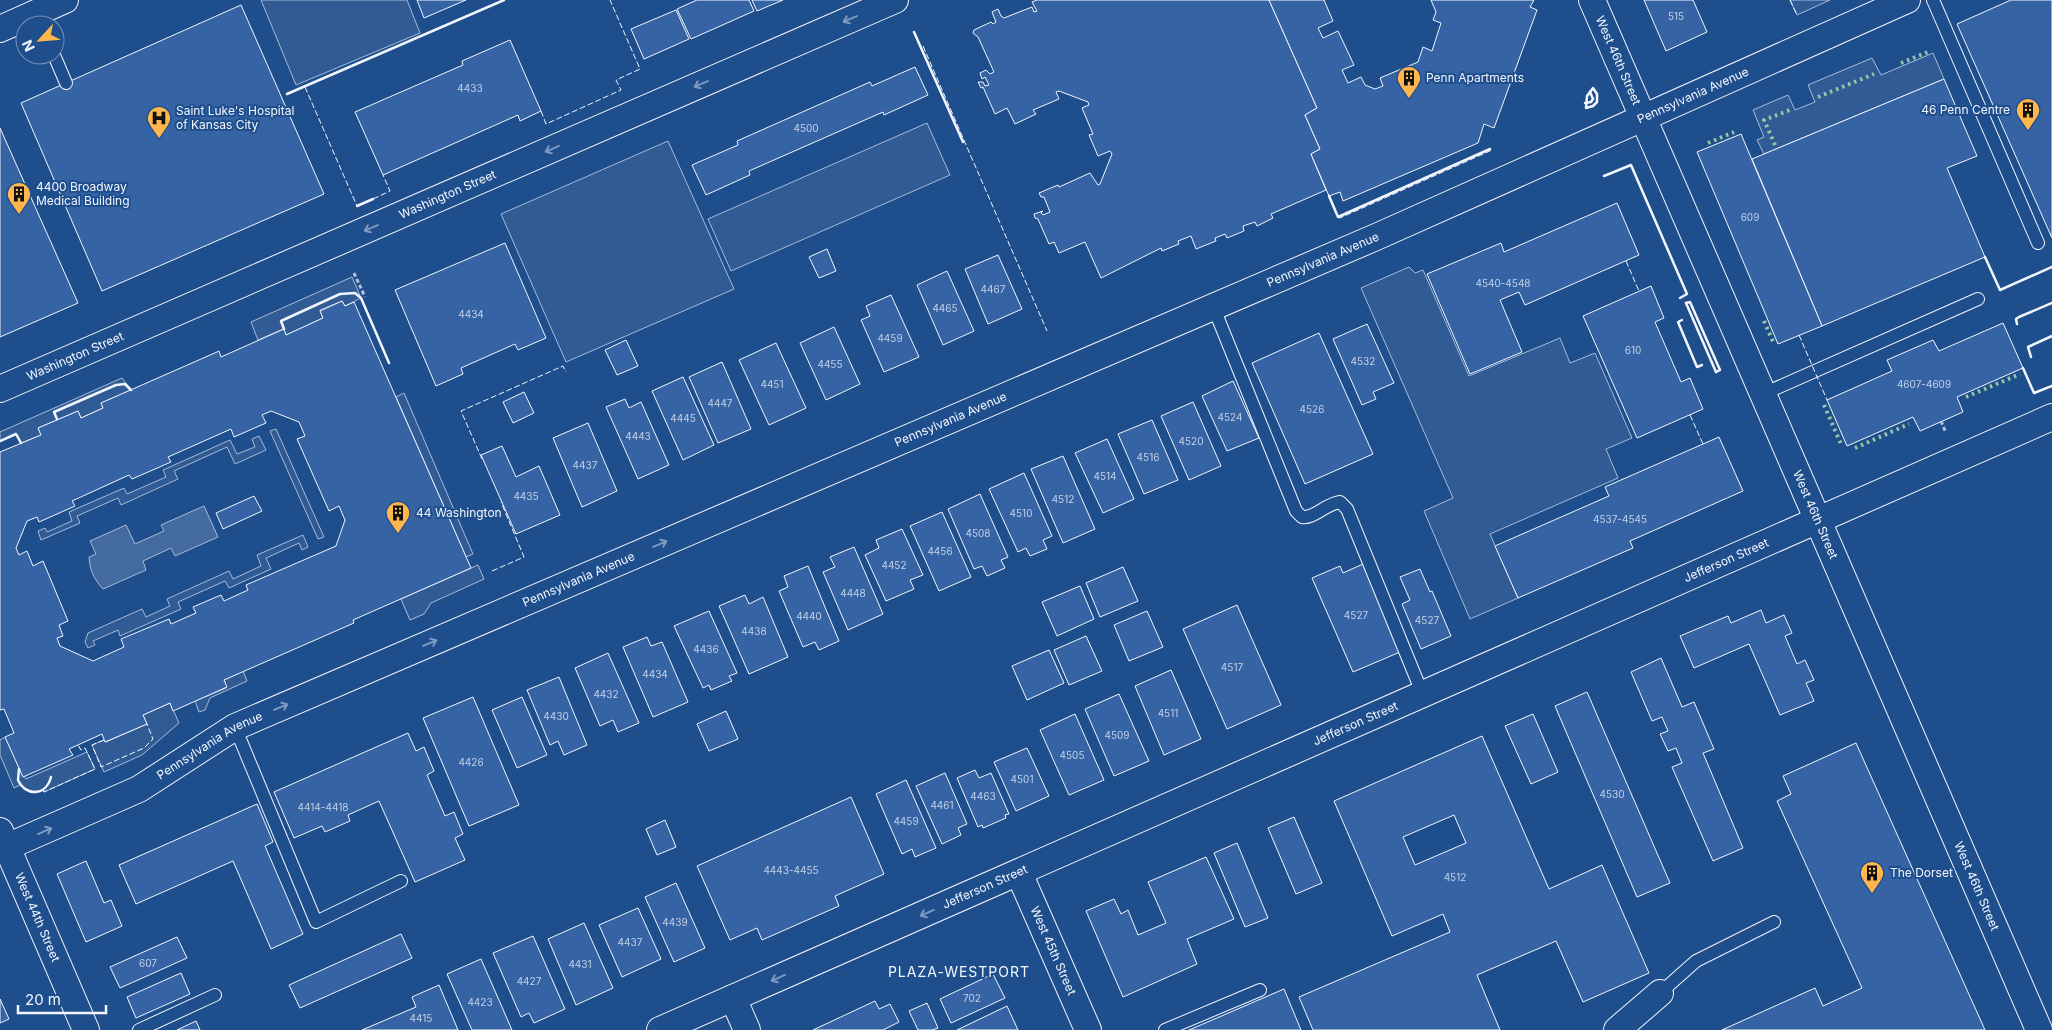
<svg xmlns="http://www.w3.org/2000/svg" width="2052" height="1030" font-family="Inter,sans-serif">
	<rect width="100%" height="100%" fill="#1f4e8c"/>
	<g fill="#305b95" stroke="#a8bbd7">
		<polygon points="261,0 407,0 420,33 296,85"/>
		<polygon points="1790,0 1830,0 1797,15"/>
		<polygon points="1933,53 1944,79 1764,154 1757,140 1764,137 1753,110 1788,95 1795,110 1815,102 1808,85 1872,58 1881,75"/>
		<polygon points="927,123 950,175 731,271 708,219"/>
		<polygon points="668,141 734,289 566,362 501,214"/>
		<polygon points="1409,267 1415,273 1423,270 1469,376 1560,338 1570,363 1595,353 1632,438 1606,449 1618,478 1490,534 1518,598 1470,619 1424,511 1453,498 1361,288"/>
		<polygon points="352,277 361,298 345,306 342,301 320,310 323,318 286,335 283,329 258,340 251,322"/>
		<polygon points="122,378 131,390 101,403 103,408 81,418 78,411 38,428 41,435 21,443 16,434 0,441 0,432"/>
		<polygon points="404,393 473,554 466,557 396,397"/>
		<polygon points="276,429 324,537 318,539 270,431"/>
		<polygon points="259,436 266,450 235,464 227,447 174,471 178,479 121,505 118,498 77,516 80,523 41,540 38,531 45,528 47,532 72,521 69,512 124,488 127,494 166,477 163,470 230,440 237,454 255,447 252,439"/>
		<polygon points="303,535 308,547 302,550 299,543 266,558 271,569 229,588 225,581 178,602 181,609 120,636 118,630 93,641 95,645 88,648 85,642 88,633 142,609 146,617 170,606 167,599 229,571 233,579 261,566 257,555"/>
		<polygon points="478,565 484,579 431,603 424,614 410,620 401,599"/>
		<polygon points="243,671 247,681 210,698 205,710 199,712 195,701 226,688 224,680"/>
		<polygon points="170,703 179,723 142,755 104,772 92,745 104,740 106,742 147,724 143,715"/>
		<polygon points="5,737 26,779 87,752 95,769 44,792 43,790 30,792 20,785 14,788 0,755 0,740"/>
	</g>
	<path fill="#446ba0" stroke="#a8bbd7" d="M 204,506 L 218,537 L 175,556 L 171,548 L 143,561 L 146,570 L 103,589 C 94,579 90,571 89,557 L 96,554 L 90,541 L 126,525 L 135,544 L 164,531 L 161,525 Z"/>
	<g fill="#3563a3" stroke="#f2f6ff" fill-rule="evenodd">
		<polygon points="417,0 466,0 424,18"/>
		<polygon points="697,0 749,0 754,11 691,39 677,9"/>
		<polygon points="752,0 783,0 757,11"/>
		<polygon points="1037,0 1269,0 1317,108 1305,115 1320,149 1311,154 1326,190 1271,214 1273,218 1257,226 1255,222 1243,226 1244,231 1227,238 1225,234 1215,238 1216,241 1196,249 1191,236 1178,241 1179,244 1162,251 1161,248 1101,278 1085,242 1059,253 1054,242 1049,244 1038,219 1035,218 1034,214 1043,211 1041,213 1043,215 1050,212 1044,197 1041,197 1039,193 1058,185 1059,187 1090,173 1098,185 1100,184 1112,154 1110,151 1098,156 1089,135 1093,134 1082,108 1089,105 1088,102 1059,91 1056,92 1059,99 1033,110 1036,114 1015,124 1007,108 995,114 983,87 981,88 978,82 983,82 985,86 989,85 985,77 982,79 980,73 986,70 990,74 994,72 978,37 973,33 974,30 991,22 993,24 996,22 992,12 998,9 1001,16 1004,18 1032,7 1034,12 1037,11 1032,2"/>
		<polygon points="1269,0 1324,0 1333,21 1318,28 1323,38 1338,31 1354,65 1342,70 1348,83 1361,77 1365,85 1375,89 1383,86 1380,78 1418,62 1423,47 1432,51 1441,23 1433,20 1436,12 1431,0 1534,0 1530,7 1537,10 1494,128 1484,124 1478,143 1343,201 1340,192 1329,196 1311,154 1320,149 1305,115 1317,108"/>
		<polygon points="1644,0 1693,0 1707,32 1666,51"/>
		<polygon points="2011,0 2052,0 2052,238 1957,24"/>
		<polygon points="241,5 324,194 102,291 21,103"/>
		<polygon points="676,10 689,39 644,59 631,29"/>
		<polygon points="510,40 541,111 520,121 518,115 383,175 355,112 463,65 462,61"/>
		<polygon points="915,67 928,95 884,115 883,112 749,171 750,175 706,195 692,165 738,145 737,141 870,82 872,86"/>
		<polygon points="1944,79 1977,156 1947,168 1985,257 1822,326 1752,159"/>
		<polygon points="0,128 78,303 0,337"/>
		<polygon points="1741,134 1822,326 1778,344 1697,152"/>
		<polygon points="1617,203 1639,255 1525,305 1519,292 1500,300 1522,352 1470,374 1427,274 1501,243 1504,252"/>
		<polygon points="505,243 546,338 518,350 515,344 461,368 463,374 436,386 395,290"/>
		<polygon points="827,249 836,271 819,278 809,257"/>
		<polygon points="998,255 1022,309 988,324 965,269"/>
		<polygon points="947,271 974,331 943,345 917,285"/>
		<polygon points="1651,286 1664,318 1655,322 1681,382 1690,378 1703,409 1637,438 1583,316"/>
		<polygon points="891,295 919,357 884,372 861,320 870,316 866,306"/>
		<path d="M 342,301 L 345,306 L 354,302 L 471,568 L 353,620 L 354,623 L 224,680 L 227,687 L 173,711 L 170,703 L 143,715 L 147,724 L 105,742 L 102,734 L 69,749 L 73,755 L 23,777 L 5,737 L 14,733 L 4,709 L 0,710 L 0,452 L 41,435 L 38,428 L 78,411 L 81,418 L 103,408 L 101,403 L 217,352 L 219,351 L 221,357 L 284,329 L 286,335 L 323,318 L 320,311 ZM 271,411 L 299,422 L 305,436 L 297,439 L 329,511 L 339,506 L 345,520 L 336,546 L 246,585 L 248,590 L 224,601 L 221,595 L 193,607 L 196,613 L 171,624 L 169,619 L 121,639 L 124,647 L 93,661 L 60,646 L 57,638 L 63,636 L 59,625 L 68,621 L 43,561 L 33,566 L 27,551 L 19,555 L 16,548 L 27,521 L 37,517 L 39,522 L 75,506 L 72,501 L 129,475 L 132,479 L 171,462 L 168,457 L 231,429 L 234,437 L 266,423 L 262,415 Z"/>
		<polygon points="2003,323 2023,368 1957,397 1963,412 1920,431 1913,417 1847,446 1827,400 1892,371 1887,360 1933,340 1939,351"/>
		<polygon points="1367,324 1394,383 1373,392 1376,399 1362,405 1333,339"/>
		<polygon points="834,327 860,384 826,400 800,343"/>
		<polygon points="1319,333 1373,454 1305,484 1252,363"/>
		<polygon points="626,340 638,366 617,375 605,350"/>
		<polygon points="776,343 806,408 769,425 739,360"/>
		<polygon points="722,362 751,429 718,443 689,377"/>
		<polygon points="683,377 714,445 683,460 652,391"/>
		<polygon points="1233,381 1259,438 1227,451 1202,396"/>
		<polygon points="524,392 534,413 513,423 503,402"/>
		<polygon points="625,399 629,408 641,402 669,465 638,479 606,407"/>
		<polygon points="1193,402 1221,466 1189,480 1161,416"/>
		<polygon points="1152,420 1178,480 1144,494 1118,434"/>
		<polygon points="588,423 617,491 582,507 553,438"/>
		<polygon points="1719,437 1743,491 1630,541 1633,548 1518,598 1495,546 1609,496 1605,487"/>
		<polygon points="1107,439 1134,499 1103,513 1075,453"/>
		<polygon points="502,446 516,477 539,466 560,515 516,534 481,455"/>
		<polygon points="1063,456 1095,529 1063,543 1031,469"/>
		<polygon points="1024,473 1052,536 1043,540 1047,549 1030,556 1026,548 1018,552 989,489"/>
		<polygon points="980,494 1008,557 1001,560 1005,568 987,576 982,566 974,569 948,509"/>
		<polygon points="254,496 262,511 223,529 216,513"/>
		<polygon points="942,512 971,577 939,591 910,526"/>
		<polygon points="902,529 923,575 910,580 914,589 886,601 865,555 879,548 876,540"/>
		<polygon points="854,547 883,614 848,630 823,572 835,567 830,557"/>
		<polygon points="1363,564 1400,652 1353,672 1312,578 1340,566 1343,573"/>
		<polygon points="808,566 839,641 819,650 815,642 803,647 779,591 788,587 784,576"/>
		<polygon points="1123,567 1138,601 1100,617 1086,583"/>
		<polygon points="1420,569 1430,592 1432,591 1451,636 1421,649 1402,604 1410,600 1400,577"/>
		<polygon points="1080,586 1094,619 1057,636 1042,602"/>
		<polygon points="745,595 749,604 763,597 788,657 749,674 719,606"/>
		<polygon points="1237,605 1281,705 1227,729 1183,629"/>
		<polygon points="1761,610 1766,623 1784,615 1792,633 1785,636 1797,664 1805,660 1814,680 1806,683 1814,701 1780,715 1749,644 1694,668 1680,636 1728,616 1731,623"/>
		<polygon points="709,611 737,673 729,676 732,681 711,690 709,685 703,688 674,626"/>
		<polygon points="1147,611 1163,647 1129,661 1114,625"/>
		<polygon points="1086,636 1102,671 1069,685 1054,650"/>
		<polygon points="647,637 651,646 662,642 688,702 653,717 623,647"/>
		<polygon points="1049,650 1064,683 1027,700 1012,666"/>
		<polygon points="608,653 639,723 618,732 613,720 600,726 575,668"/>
		<polygon points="1661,658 1682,707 1694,702 1714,749 1703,753 1743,848 1713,861 1672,767 1682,763 1676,748 1668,751 1660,734 1668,731 1662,717 1652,721 1631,672"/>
		<polygon points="1171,670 1201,739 1164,755 1135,686"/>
		<polygon points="559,677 587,745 564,755 558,741 550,745 527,690"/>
		<polygon points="1587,692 1670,883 1637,897 1555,706"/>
		<polygon points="1119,694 1149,761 1114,776 1085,709"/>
		<polygon points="473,697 519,805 469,826 423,718"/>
		<polygon points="522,697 547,755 517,768 492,710"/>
		<polygon points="726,711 738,739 709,751 697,724"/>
		<polygon points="1075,714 1104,780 1069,795 1040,730"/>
		<polygon points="1533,714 1558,772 1531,784 1505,726"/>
		<polygon points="408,733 416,751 424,747 434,771 427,775 445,816 454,812 463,834 455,838 465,860 415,882 379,801 348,815 350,821 325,832 322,826 294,838 274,792"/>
		<path d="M 1482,736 L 1549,889 L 1602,865 L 1649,973 L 1583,1002 L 1556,941 L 1477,975 L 1500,1030 L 1313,1030 L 1299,997 L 1450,932 L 1443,914 L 1392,936 L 1334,801 ZM 1454,815 L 1466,843 L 1415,865 L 1403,837 Z"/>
		<polygon points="1856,743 1985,1030 1722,1030 1815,988 1823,1006 1862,988 1777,801 1791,794 1783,776"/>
		<polygon points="1027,748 1049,796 1016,811 994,762"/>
		<polygon points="975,770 979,778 991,773 1009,814 1005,815 1006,818 983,828 982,825 978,827 957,778"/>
		<polygon points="945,773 967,824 958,828 961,835 942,844 916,786"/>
		<polygon points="906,780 936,848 915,857 912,849 902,854 876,794"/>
		<polygon points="851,797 884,874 835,896 839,906 762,940 757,928 730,940 697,866"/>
		<polygon points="257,804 273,842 265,846 303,934 271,949 233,861 136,904 119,865"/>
		<polygon points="1294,817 1322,883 1296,894 1268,828"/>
		<polygon points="665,820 676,847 657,855 646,829"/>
		<polygon points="1237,843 1268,918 1245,927 1214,853"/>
		<polygon points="1206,857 1234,919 1187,939 1197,964 1123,997 1086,911 1114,899 1121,914 1128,910 1138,935 1166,923 1148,882"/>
		<polygon points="86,861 104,903 111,900 122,926 86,942 57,874"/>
		<polygon points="676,883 705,948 674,962 645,897"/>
		<polygon points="638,908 661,959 622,977 599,925"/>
		<polygon points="584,923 613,988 576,1005 548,939"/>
		<polygon points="401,934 412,958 300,1008 289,985"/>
		<polygon points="533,936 565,1009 534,1023 529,1013 521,1017 493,953"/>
		<polygon points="177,937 187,958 120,988 110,967"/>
		<polygon points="481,959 512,1030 472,1030 447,974"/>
		<polygon points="181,973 190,994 136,1018 127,997"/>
		<polygon points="993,974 1005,998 951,1023 940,999"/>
		<polygon points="439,985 458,1030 362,1030 416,1007 412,997"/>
		<polygon points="1284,989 1301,1030 1189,1030"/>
		<polygon points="0,999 9,1019 0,1023"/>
		<polygon points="875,1001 879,1009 890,1004 899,1022 883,1030 813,1030"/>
		<polygon points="927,1003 938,1028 932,1030 918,1030 909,1011"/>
		<polygon points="1007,1006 1018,1030 957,1030"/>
		<polygon points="196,1021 200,1030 177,1030"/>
	</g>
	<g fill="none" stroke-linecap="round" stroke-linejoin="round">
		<g stroke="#f2f6ff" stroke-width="14">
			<g id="lane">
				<polyline points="1933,0 2038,243"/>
				<polyline points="54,55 66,83"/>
				<path d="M 1213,306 L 1296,511 L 1302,517 C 1314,519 1325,504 1340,502 L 1347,509 L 1423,695"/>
				<polyline points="1763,394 1978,299"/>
				<polyline points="235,727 316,922 401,881"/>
				<polyline points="1660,993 1696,961 1774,922"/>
				<polyline points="139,1030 215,995"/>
				<polyline points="1165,1030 1260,990"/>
			</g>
		</g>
		<g stroke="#f2f6ff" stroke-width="28">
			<g id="street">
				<path id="s1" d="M 1592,0 L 2039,1030"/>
				<polyline points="0,29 65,0"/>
				<path id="s2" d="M 0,389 L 895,0"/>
				<path id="s3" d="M 0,831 L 86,1030"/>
				<path id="s4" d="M 0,850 L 139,789 L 235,727 L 1376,237 L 1907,0"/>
				<path id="s5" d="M 1019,873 L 1088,1030"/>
				<polyline points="733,998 747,1030"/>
				<path id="s6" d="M 660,1030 L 2052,417"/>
				<polyline points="1617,1030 1660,993"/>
			</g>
		</g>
		<g stroke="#b3c4dc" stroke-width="3" stroke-dasharray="4 2.5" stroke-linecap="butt">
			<polyline points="354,273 365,297"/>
			<polyline points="1941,421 1946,433"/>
		</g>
		<use href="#lane" stroke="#1f4e8c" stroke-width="12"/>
		<use href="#street" stroke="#1f4e8c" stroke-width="26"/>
		<g stroke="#97c8a6" stroke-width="4" stroke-dasharray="2.5 4" stroke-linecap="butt">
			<polyline points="1901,63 1928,52"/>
			<polyline points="1818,97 1874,74"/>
			<polyline points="1708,143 1734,132"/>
			<polyline points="1775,145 1764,120 1790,110"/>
			<polyline points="1764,321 1774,344"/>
			<polyline points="1966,397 2020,374"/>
			<polyline points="1824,405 1841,444"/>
			<polyline points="1855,448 1909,424"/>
		</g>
		<g stroke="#f2f6ff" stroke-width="1" stroke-dasharray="6 2.5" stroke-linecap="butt">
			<polyline points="1790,0 1797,15"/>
			<polyline points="923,46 1047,331"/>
			<polyline points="305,87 357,206"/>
			<polyline points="541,111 546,124 621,90 616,80 640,69 610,0"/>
			<polyline points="373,199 390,191 383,175"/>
			<polyline points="1338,217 1340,218 1492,150"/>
			<polyline points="1626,261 1639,291"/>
			<polyline points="1799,335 1827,400"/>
			<polyline points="1690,415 1703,444"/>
			<polyline points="482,459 461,411 563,366 566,372"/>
			<polyline points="492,571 524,557 501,502"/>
			<polyline points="104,740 92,745 101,767 144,748 153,739 147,724"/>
			<polyline points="43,790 44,792 95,769 85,748 81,750 78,745"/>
		</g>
		<g stroke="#f2f6ff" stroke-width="2.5">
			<polyline points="914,32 963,142"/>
			<polygon points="1593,88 1597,94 1597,102 1593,106 1586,108 1587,96"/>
			<polyline points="287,94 504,0"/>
			<polyline points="1585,103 1591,102 1593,99 1590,92"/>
			<polyline points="1604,176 1631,165 1687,294 1680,298"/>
			<polyline points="1329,196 1338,217 1490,149"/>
			<polyline points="357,206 373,199"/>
			<polyline points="1985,257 2000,290 2052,267"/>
			<polyline points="1686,303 1690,302 1720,370 1716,372"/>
			<polyline points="1686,303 1716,372"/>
			<polyline points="1682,320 1678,322 1697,367 1702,365"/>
			<polyline points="2017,324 2016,319 2019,317 2052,303"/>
			<polyline points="284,329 281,321 340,294 355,293 361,298 389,363"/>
			<polyline points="2031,357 2028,347 2052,336"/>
			<polyline points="2023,368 2034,393 2052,386"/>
			<polyline points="57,419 54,412 116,385 125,384 131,390"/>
			<polyline points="0,441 16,434 21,443"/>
			<path d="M 19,769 L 18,780 C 26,797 46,796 51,777"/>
		</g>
	</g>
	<defs><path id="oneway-shaft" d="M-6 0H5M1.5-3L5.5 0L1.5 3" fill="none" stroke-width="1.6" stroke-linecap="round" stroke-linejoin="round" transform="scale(1.25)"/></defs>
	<g stroke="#7e9ac0">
		<use href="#oneway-shaft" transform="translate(850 19) rotate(157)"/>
		<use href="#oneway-shaft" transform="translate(701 84) rotate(157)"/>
		<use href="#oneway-shaft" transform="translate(552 149) rotate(156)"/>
		<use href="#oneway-shaft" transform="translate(371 228) rotate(157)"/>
		<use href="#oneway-shaft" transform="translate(660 544) rotate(-23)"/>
		<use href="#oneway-shaft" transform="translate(430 643) rotate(-23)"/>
		<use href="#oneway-shaft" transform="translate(281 707) rotate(-23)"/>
		<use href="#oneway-shaft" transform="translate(45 831) rotate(-24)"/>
		<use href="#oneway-shaft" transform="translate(927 913) rotate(156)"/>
		<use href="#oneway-shaft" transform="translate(778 978) rotate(156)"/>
	</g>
	<defs>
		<g id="building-pin" transform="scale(1.25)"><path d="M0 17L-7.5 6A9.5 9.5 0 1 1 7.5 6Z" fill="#ffb74d" stroke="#1f4e8c"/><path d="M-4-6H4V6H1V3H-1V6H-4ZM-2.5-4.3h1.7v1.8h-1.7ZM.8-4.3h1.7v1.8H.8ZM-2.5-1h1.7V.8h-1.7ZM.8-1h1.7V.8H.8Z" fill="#111"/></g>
		<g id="hospital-pin" transform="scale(1.25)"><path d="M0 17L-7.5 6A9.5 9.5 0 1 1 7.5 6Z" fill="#ffb74d" stroke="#1f4e8c"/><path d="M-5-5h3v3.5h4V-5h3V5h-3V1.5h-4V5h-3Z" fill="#111"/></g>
	</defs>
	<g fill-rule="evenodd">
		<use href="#building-pin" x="1409" y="78"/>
		<use href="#building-pin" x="2028" y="110"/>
		<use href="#hospital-pin" x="159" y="118"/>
		<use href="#building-pin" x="19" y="194"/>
		<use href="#building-pin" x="398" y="513"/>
		<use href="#building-pin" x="1872" y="873"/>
	</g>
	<g text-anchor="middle" stroke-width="4" stroke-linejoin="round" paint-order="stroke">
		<g font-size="10" fill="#c3d1e8">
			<text x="1676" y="20">515</text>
			<text x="470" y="92">4433</text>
			<text x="806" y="132">4500</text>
			<text x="1750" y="221">609</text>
			<text x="1503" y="287">4540-4548</text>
			<text x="993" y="293">4467</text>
			<text x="945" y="312">4465</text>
			<text x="471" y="318">4434</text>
			<text x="890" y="342">4459</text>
			<text x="1633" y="354">610</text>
			<text x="1363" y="365">4532</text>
			<text x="830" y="368">4455</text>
			<text x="772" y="388">4451</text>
			<text x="1924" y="388">4607-4609</text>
			<text x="720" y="407">4447</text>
			<text x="1312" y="413">4526</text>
			<text x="1230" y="421">4524</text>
			<text x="683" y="422">4445</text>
			<text x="638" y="440">4443</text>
			<text x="1191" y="445">4520</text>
			<text x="1148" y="461">4516</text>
			<text x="585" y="469">4437</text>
			<text x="1105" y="480">4514</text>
			<text x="526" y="500">4435</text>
			<text x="1063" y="503">4512</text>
			<text x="1021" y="517">4510</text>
			<text x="1620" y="523">4537-4545</text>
			<text x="978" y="537">4508</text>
			<text x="940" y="555">4456</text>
			<text x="894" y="569">4452</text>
			<text x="853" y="597">4448</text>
			<text x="1356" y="619">4527</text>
			<text x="809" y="620">4440</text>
			<text x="1427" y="624">4527</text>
			<text x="754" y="635">4438</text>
			<text x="706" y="653">4436</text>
			<text x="1232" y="671">4517</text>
			<text x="655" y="678">4434</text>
			<text x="606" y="698">4432</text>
			<text x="1168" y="717">4511</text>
			<text x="556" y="720">4430</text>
			<text x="1117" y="739">4509</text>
			<text x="1072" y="759">4505</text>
			<text x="471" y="766">4426</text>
			<text x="1022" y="783">4501</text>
			<text x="1612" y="798">4530</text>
			<text x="983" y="800">4463</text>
			<text x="942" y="809">4461</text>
			<text x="323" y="811">4414-4418</text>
			<text x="906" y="825">4459</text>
			<text x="791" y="874">4443-4455</text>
			<text x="1455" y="881">4512</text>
			<text x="675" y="926">4439</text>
			<text x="630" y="946">4437</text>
			<text x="148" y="967">607</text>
			<text x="580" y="968">4431</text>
			<text x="529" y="985">4427</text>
			<text x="972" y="1002">702</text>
			<text x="480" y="1006">4423</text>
			<text x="421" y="1022">4415</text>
		</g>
		<g font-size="12" fill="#f2f6ff" stroke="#1f4e8c">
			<text dy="4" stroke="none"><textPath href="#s1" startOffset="66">West 46th Street</textPath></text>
			<text dy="4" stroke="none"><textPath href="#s4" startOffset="1855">Pennsylvania Avenue</textPath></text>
			<text dy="4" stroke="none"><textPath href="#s2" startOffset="488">Washington Street</textPath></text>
			<text dy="4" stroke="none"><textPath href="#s4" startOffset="1450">Pennsylvania Avenue</textPath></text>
			<text dy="4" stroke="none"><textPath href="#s2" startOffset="82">Washington Street</textPath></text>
			<text dy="4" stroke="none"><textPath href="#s4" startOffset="1045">Pennsylvania Avenue</textPath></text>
			<text dy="4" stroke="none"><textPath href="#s1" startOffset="561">West 46th Street</textPath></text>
			<text dy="4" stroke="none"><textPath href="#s6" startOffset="1165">Jefferson Street</textPath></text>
			<text dy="4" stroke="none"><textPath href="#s4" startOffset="640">Pennsylvania Avenue</textPath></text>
			<text dy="4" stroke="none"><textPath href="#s6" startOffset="760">Jefferson Street</textPath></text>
			<text dy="4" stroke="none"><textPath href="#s4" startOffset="235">Pennsylvania Avenue</textPath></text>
			<text dy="4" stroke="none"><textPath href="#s6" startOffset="355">Jefferson Street</textPath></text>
			<text dy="4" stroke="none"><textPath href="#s1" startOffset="966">West 46th Street</textPath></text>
			<text dy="4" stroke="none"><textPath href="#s3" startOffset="94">West 44th Street</textPath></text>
			<text dy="4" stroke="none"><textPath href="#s5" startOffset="85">West 45th Street</textPath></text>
		</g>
		<g font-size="12" fill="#f2f6ff" stroke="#1f4e8c" text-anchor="start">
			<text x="1426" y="82">Penn Apartments</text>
			<text x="2010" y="114" text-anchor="end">46 Penn Centre</text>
			<text x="176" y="115">Saint Luke's Hospital<tspan x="176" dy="14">of Kansas City</tspan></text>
			<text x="36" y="191">4400 Broadway<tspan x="36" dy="14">Medical Building</tspan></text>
			<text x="416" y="517">44 Washington</text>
			<text x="1890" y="877">The Dorset</text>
		</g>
		<g font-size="14" letter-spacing="1" fill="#f2f6ff" stroke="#1f4e8c">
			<text x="959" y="977">PLAZA-WESTPORT</text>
		</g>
	</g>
	<g transform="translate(40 40) rotate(244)"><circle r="24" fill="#1f4e8c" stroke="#7391ba"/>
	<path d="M0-4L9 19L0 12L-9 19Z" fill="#ffb74d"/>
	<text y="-8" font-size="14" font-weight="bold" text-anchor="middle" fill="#f2f6ff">N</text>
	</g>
	<path d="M18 1005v8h88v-8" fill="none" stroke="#f2f6ff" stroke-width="2.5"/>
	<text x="25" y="1005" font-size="15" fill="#f2f6ff" stroke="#1f4e8c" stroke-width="4" paint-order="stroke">20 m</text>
</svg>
